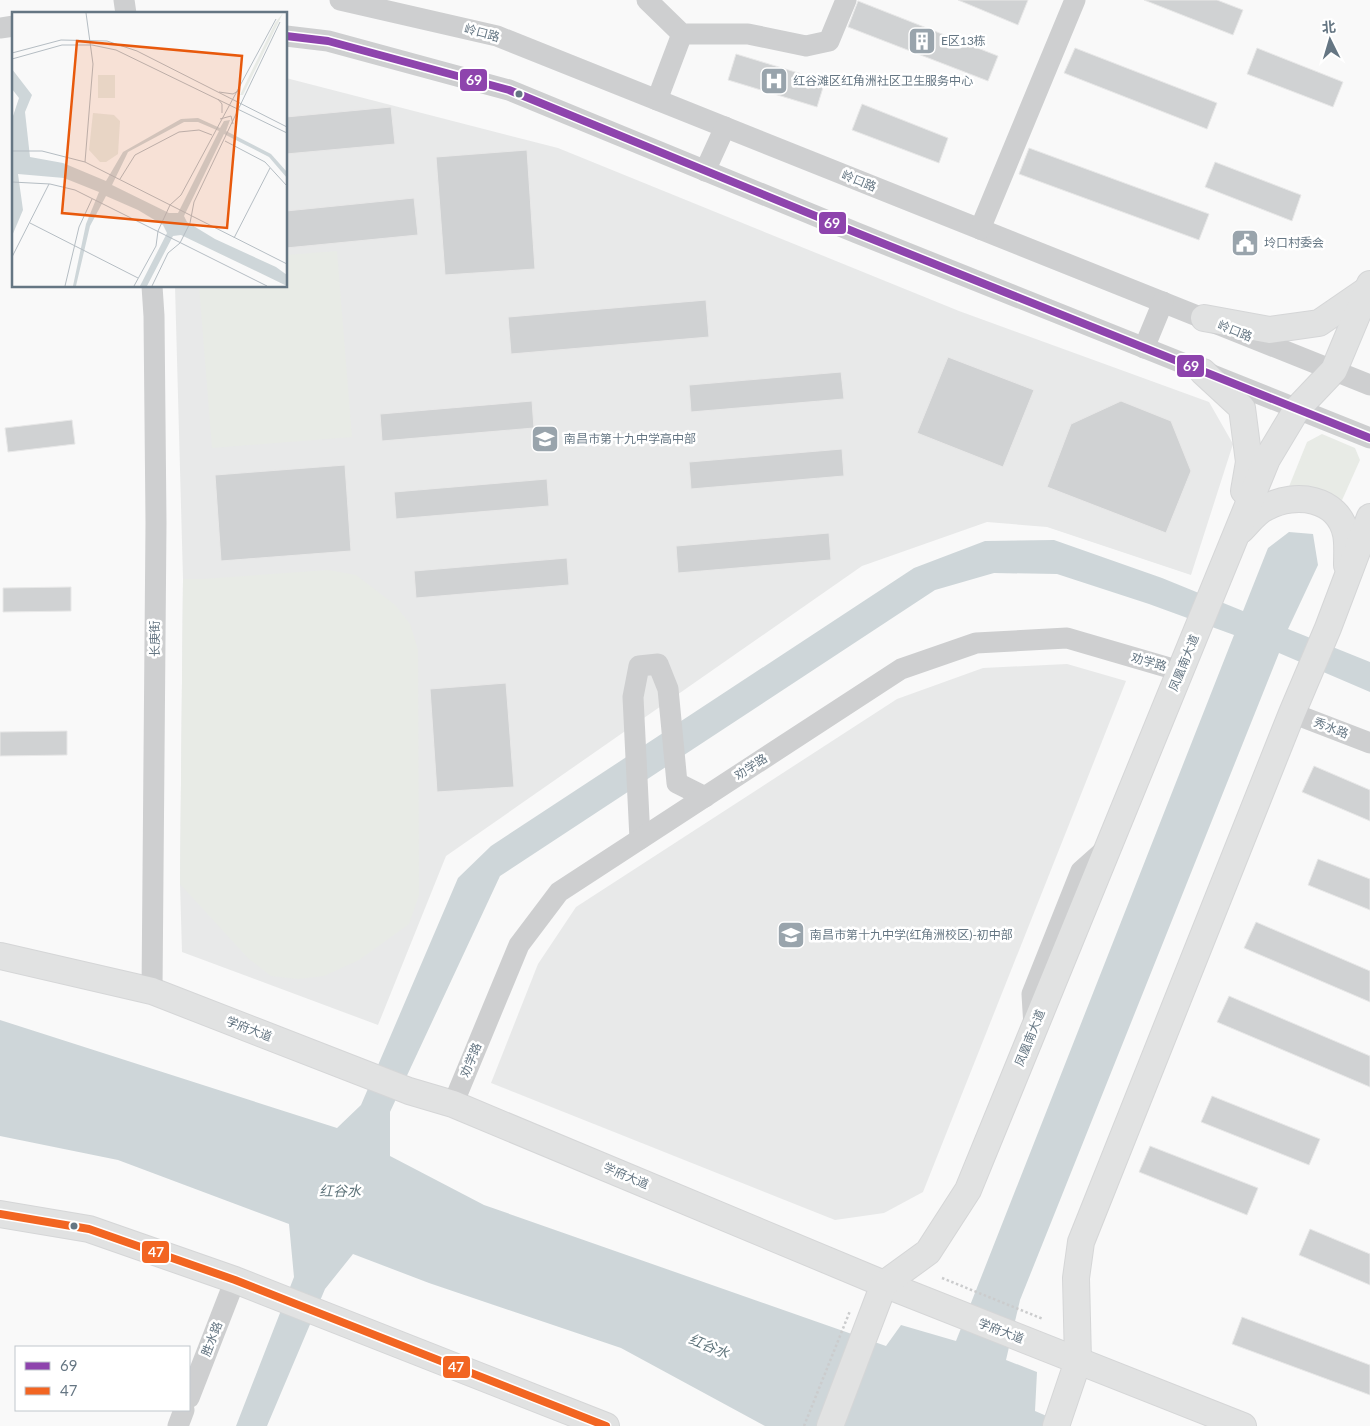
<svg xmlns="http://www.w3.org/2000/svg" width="1370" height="1426" font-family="Lato,'Noto Sans SC',sans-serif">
	<rect width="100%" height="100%" fill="#f9f9f9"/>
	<g fill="#e8e9e9">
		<polygon points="286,78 558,148 959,311 1209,402 1233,444 1191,575 1047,527 987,522 862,566 446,856 378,1025 182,952 180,884 183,579 175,286 286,286"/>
		<polygon points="1067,664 1126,681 923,1192 884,1213 835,1220 491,1083 538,964 576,907 897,699 983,668"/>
	</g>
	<g fill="#e8ebe6">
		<polygon points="337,251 352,437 212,448 199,286 286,286 286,255"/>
		<polygon points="1322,434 1355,448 1360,460 1339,507 1288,489 1307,442"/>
		<polygon points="328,570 356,575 395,605 410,624 418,650 419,895 409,924 359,960 324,976 298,979 271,976 248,958 180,884 183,579 202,579"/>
	</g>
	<path fill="#ced6d9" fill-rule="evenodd" d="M 1289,532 L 1313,534 L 1318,565 L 1288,629 L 1370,662 L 1370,692 L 1279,653 L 1020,1300 L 1006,1360 L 1037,1372 L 1035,1411 L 1070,1426 L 765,1426 L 621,1348 L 429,1283 L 353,1254 L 325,1289 L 267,1426 L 236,1426 L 294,1277 L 289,1224 L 118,1160 L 0,1136 L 0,1020 L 337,1128 L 361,1105 L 458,878 L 491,846 L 914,568 L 985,541 L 1054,540 L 1162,578 L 1243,611 L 1268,548 ZM 994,573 L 1057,574 L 1149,604 L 1234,635 L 956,1341 L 901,1325 L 886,1346 L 484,1205 L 390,1156 L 390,1112 L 500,876 L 935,590 Z"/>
	<g fill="#d0d2d3" stroke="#e8e8e8">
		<polygon points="958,0 1028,0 1018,25"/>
		<polygon points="1144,0 1217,0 1243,10 1233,35"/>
		<polygon points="858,1 998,56 988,81 848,27"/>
		<polygon points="1075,48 1217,103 1207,129 1064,73"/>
		<polygon points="1257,48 1343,82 1333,107 1247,74"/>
		<polygon points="736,54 825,81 817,107 728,80"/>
		<polygon points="862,104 948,138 939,163 852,130"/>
		<polygon points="391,107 395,144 286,154 286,117"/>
		<polygon points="1029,148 1209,214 1199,240 1019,174"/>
		<polygon points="527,150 535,269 445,275 436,157"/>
		<polygon points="1215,162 1301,195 1292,221 1205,187"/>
		<polygon points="414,198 418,235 286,248 286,211"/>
		<polygon points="706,300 709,337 511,354 508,317"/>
		<polygon points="948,357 1034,390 1003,467 917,433"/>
		<polygon points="841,372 844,399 691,412 689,385"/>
		<polygon points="532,401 534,428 382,441 380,414"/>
		<polygon points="1121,401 1171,421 1191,471 1166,533 1047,487 1071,424"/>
		<polygon points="72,420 75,444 8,452 5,428"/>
		<polygon points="842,449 844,476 691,489 689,462"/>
		<polygon points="345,465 351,551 221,561 215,475"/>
		<polygon points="547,479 549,506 396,519 394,492"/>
		<polygon points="829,533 831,560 678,573 676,546"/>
		<polygon points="567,558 569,585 416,598 414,571"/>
		<polygon points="71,587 71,611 3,612 3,588"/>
		<polygon points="506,683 514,787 437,792 430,689"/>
		<polygon points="67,731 67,755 0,756 0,732"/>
		<polygon points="1314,766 1370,790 1370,821 1302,792"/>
		<polygon points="1318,859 1370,879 1370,910 1308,885"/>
		<polygon points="1256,922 1370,971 1370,1002 1244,948"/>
		<polygon points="1229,996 1370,1056 1370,1087 1217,1022"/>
		<polygon points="1212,1096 1320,1139 1309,1165 1201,1122"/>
		<polygon points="1150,1146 1258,1188 1247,1215 1139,1172"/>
		<polygon points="1310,1229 1370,1254 1370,1285 1299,1255"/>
		<polygon points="1242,1317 1370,1365 1370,1395 1232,1344"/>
	</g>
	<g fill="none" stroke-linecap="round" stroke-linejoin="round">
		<g stroke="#d5d6d7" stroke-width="28">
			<g id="major">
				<polyline points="1204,318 1270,330 1319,323 1367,290"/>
				<polyline points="1203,372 1242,408 1249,462 1244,491"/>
				<path d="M 1241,530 C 1249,522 1257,511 1267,507 C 1295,492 1338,497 1346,534 C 1348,543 1347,555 1347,565"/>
				<polyline points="0,956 152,991 409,1091 453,1104 884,1284 1243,1426"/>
				<polyline points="0,1214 89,1229 235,1280 606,1426"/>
				<polyline points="830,1426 884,1284 928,1252 968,1190 1267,459 1297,409 1334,370 1370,284"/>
				<polyline points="1056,1426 1078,1361 1076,1278 1081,1242 1292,713 1328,628 1370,517"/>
			</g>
		</g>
		<g stroke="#cbcccd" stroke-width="2.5" stroke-dasharray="2.5 2.5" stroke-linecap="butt">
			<polyline points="942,1278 1043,1319"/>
			<polyline points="804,1426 850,1311"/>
		</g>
		<g stroke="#cecfd0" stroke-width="21">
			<polyline points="124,0 126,14"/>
			<polyline points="340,0 497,36 1370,385"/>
			<polyline points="647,0 682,34 748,34 806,46 829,41 846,0"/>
			<polyline points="0,28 14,26"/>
			<polyline points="286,36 328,41 509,90 857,233 1370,438"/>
			<polyline points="657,100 682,34"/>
			<polyline points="705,171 725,127"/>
			<polyline points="980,229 1075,0"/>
			<polyline points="1144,348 1163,302"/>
			<polyline points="1292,713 1370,743"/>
			<polyline points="640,839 633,697 639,666 658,664 668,689 677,783 705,797"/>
			<polyline points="152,991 156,523 154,316 152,286"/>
			<polyline points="1034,1027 1032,994 1081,871 1108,847"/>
			<polyline points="453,1104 519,945 559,892 901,669 976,643 1067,638 1180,671"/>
			<polyline points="189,1398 235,1280"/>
			<polyline points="178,1426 184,1410"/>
		</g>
		<use href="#major" stroke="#e1e2e2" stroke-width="26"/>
		<g stroke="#fff" stroke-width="11">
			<polyline id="bus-1" points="286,36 328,41 509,90 857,233 1370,438"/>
		</g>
		<g stroke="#fff" stroke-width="11">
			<polyline id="bus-2" points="0,1214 89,1229 235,1280 606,1426"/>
		</g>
		<use href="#bus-1" stroke="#8e44ad" stroke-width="8"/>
		<use href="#bus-2" stroke="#f26522" stroke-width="8"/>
	</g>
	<defs>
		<g id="building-square" transform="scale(1.4375)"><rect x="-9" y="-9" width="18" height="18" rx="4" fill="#99a4ac" stroke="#fff"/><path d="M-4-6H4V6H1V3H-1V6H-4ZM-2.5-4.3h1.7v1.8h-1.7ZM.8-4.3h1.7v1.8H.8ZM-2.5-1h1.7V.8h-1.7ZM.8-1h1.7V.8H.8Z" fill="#fff"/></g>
		<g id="hospital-square" transform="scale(1.4375)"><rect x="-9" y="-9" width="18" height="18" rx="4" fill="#99a4ac" stroke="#fff"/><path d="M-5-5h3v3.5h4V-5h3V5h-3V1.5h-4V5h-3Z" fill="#fff"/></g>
		<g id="civic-square" transform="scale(1.4375)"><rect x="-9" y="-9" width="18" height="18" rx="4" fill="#99a4ac" stroke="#fff"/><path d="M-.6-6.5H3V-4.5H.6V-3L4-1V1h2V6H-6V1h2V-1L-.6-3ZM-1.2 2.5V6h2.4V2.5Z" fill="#fff"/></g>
		<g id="school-square" transform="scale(1.4375)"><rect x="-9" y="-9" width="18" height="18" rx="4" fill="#99a4ac" stroke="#fff"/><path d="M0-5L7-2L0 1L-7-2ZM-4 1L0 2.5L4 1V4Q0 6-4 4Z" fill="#fff"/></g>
	</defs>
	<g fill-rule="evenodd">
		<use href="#building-square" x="922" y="41"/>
		<use href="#hospital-square" x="774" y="81"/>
		<use href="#civic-square" x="1245" y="243"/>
		<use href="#school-square" x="545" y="439"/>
		<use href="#school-square" x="791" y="935"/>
	</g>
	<g fill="#657683" stroke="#fff" stroke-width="2">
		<circle cx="519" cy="94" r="4.5"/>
		<circle cx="74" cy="1226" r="4.5"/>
	</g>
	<g text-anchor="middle" stroke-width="5" stroke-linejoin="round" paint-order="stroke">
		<g font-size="12" fill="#657683" stroke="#fff">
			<text transform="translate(482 33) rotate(15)" y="4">岭口路</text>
			<text transform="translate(859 181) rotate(22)" y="4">岭口路</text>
			<text transform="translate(1235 331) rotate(22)" y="4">岭口路</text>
			<text transform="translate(155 639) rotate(-90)" y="4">长庚街</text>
			<text transform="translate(1149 662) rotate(16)" y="4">劝学路</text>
			<text transform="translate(1184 663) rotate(-68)" y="4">凤凰南大道</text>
			<text transform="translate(1331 728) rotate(21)" y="4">秀水路</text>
			<text transform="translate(751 767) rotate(-33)" y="4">劝学路</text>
			<text transform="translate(249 1029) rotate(21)" y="4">学府大道</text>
			<text transform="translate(1030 1038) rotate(-68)" y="4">凤凰南大道</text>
			<text transform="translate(471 1060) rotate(-68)" y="4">劝学路</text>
			<text transform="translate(626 1176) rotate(23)" y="4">学府大道</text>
			<text transform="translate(1001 1331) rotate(21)" y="4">学府大道</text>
			<text transform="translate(212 1339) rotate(-69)" y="4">胜水路</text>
		</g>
		<g font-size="12" fill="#657683" stroke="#fff" text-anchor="start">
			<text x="941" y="45">E区13栋</text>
			<text x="793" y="85">红谷滩区红角洲社区卫生服务中心</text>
			<text x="1264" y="247">坽口村委会</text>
			<text x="564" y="443">南昌市第十九中学高中部</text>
			<text x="810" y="939">南昌市第十九中学(红角洲校区)-初中部</text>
		</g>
		<g font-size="14" font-style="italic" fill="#60757c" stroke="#fff">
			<text x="340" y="1196">红谷水</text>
			<text transform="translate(709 1346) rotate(22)" y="5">红谷水</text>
		</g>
	</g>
	<g transform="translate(12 12)">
		<rect width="275" height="275" fill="#f9f9f9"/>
		<path d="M 271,1 L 231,83 L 228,83 L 263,11 ZM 86,63 L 103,63 L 103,86 L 86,86 ZM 81,101 L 102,103 L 108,109 L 106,142 L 94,150 L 88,150 L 77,138 Z" fill="#e8ebe6"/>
		<path d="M 0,57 L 20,83 L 13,100 L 18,145 L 51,151 L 94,169 L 111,140 L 169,107 L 186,106 L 208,116 L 212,109 L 218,108 L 214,119 L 259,142 L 275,160 L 275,166 L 257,145 L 212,122 L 172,204 L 175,210 L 203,227 L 264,255 L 275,263 L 275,274 L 169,223 L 161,224 L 135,274 L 128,274 L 155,221 L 151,213 L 126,198 L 94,184 L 78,214 L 64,274 L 61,274 L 74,212 L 87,180 L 52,166 L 6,162 L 11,198 L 0,224 L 1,104 L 7,86 L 0,77 ZM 172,110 L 186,110 L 207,119 L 166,201 L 157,201 L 100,173 L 116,140 Z" fill="#ced6d9" fill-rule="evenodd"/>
		<path fill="none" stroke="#b5bdc3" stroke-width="1" d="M 0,41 L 49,28 L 95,29 L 125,39 L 275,115M 0,47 L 50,33 L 80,33 L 104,38 L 275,121M 207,80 L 221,82 L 226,79M 206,87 L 210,92 L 210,101M 208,107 L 219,104 L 221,112M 213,129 L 253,150 L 275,174M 0,139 L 30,139 L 73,150 L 275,252M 73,150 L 81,52 L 74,1M 108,167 L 123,143 L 167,120 L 187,118 L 200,123M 0,170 L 38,172 L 63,178 L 255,274M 18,211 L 126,266M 222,226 L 258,156M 0,245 L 37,172M 53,274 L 67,215 L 80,187M 122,274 L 144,234 L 146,219 L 158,193 L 169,183 L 264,7M 140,274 L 156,241 L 168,231 L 178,211 L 182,190 L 268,10"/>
		<path fill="#e8590c" fill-opacity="0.15" stroke="#e8590c" stroke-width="2.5" d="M 65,29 L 230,44 L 215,216 L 50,201 Z"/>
		<rect width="275" height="275" fill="none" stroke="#657683" stroke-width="2.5"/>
	</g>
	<g stroke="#fff" stroke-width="2">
		<rect x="459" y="68" width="29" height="24" rx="5" fill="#8e44ad"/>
		<rect x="818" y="211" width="29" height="24" rx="5" fill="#8e44ad"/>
		<rect x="1176" y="354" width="29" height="24" rx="5" fill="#8e44ad"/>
		<rect x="141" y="1240" width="29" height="24" rx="5" fill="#f26522"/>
		<rect x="442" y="1355" width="29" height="24" rx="5" fill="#f26522"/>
	</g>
	<g font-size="14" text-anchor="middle" font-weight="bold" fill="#fff">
		<text x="474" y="85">69</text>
		<text x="832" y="228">69</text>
		<text x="1191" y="371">69</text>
		<text x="156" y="1257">47</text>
		<text x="456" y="1372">47</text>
	</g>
	<rect x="15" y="1346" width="175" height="65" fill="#ffffff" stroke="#c1c8cd"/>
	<rect x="25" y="1362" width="25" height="8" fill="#8e44ad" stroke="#c1c8cd"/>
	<text x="60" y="1371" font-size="15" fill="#657683">69</text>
	<rect x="25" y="1387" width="25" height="8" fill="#f26522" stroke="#c1c8cd"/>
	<text x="60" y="1396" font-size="15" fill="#657683">47</text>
	<g transform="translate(1330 40) rotate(355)" stroke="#ffffff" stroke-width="4" paint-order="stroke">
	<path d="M0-4L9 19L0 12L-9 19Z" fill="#657683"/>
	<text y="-8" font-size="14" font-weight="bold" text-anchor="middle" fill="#657683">北</text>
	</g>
</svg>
